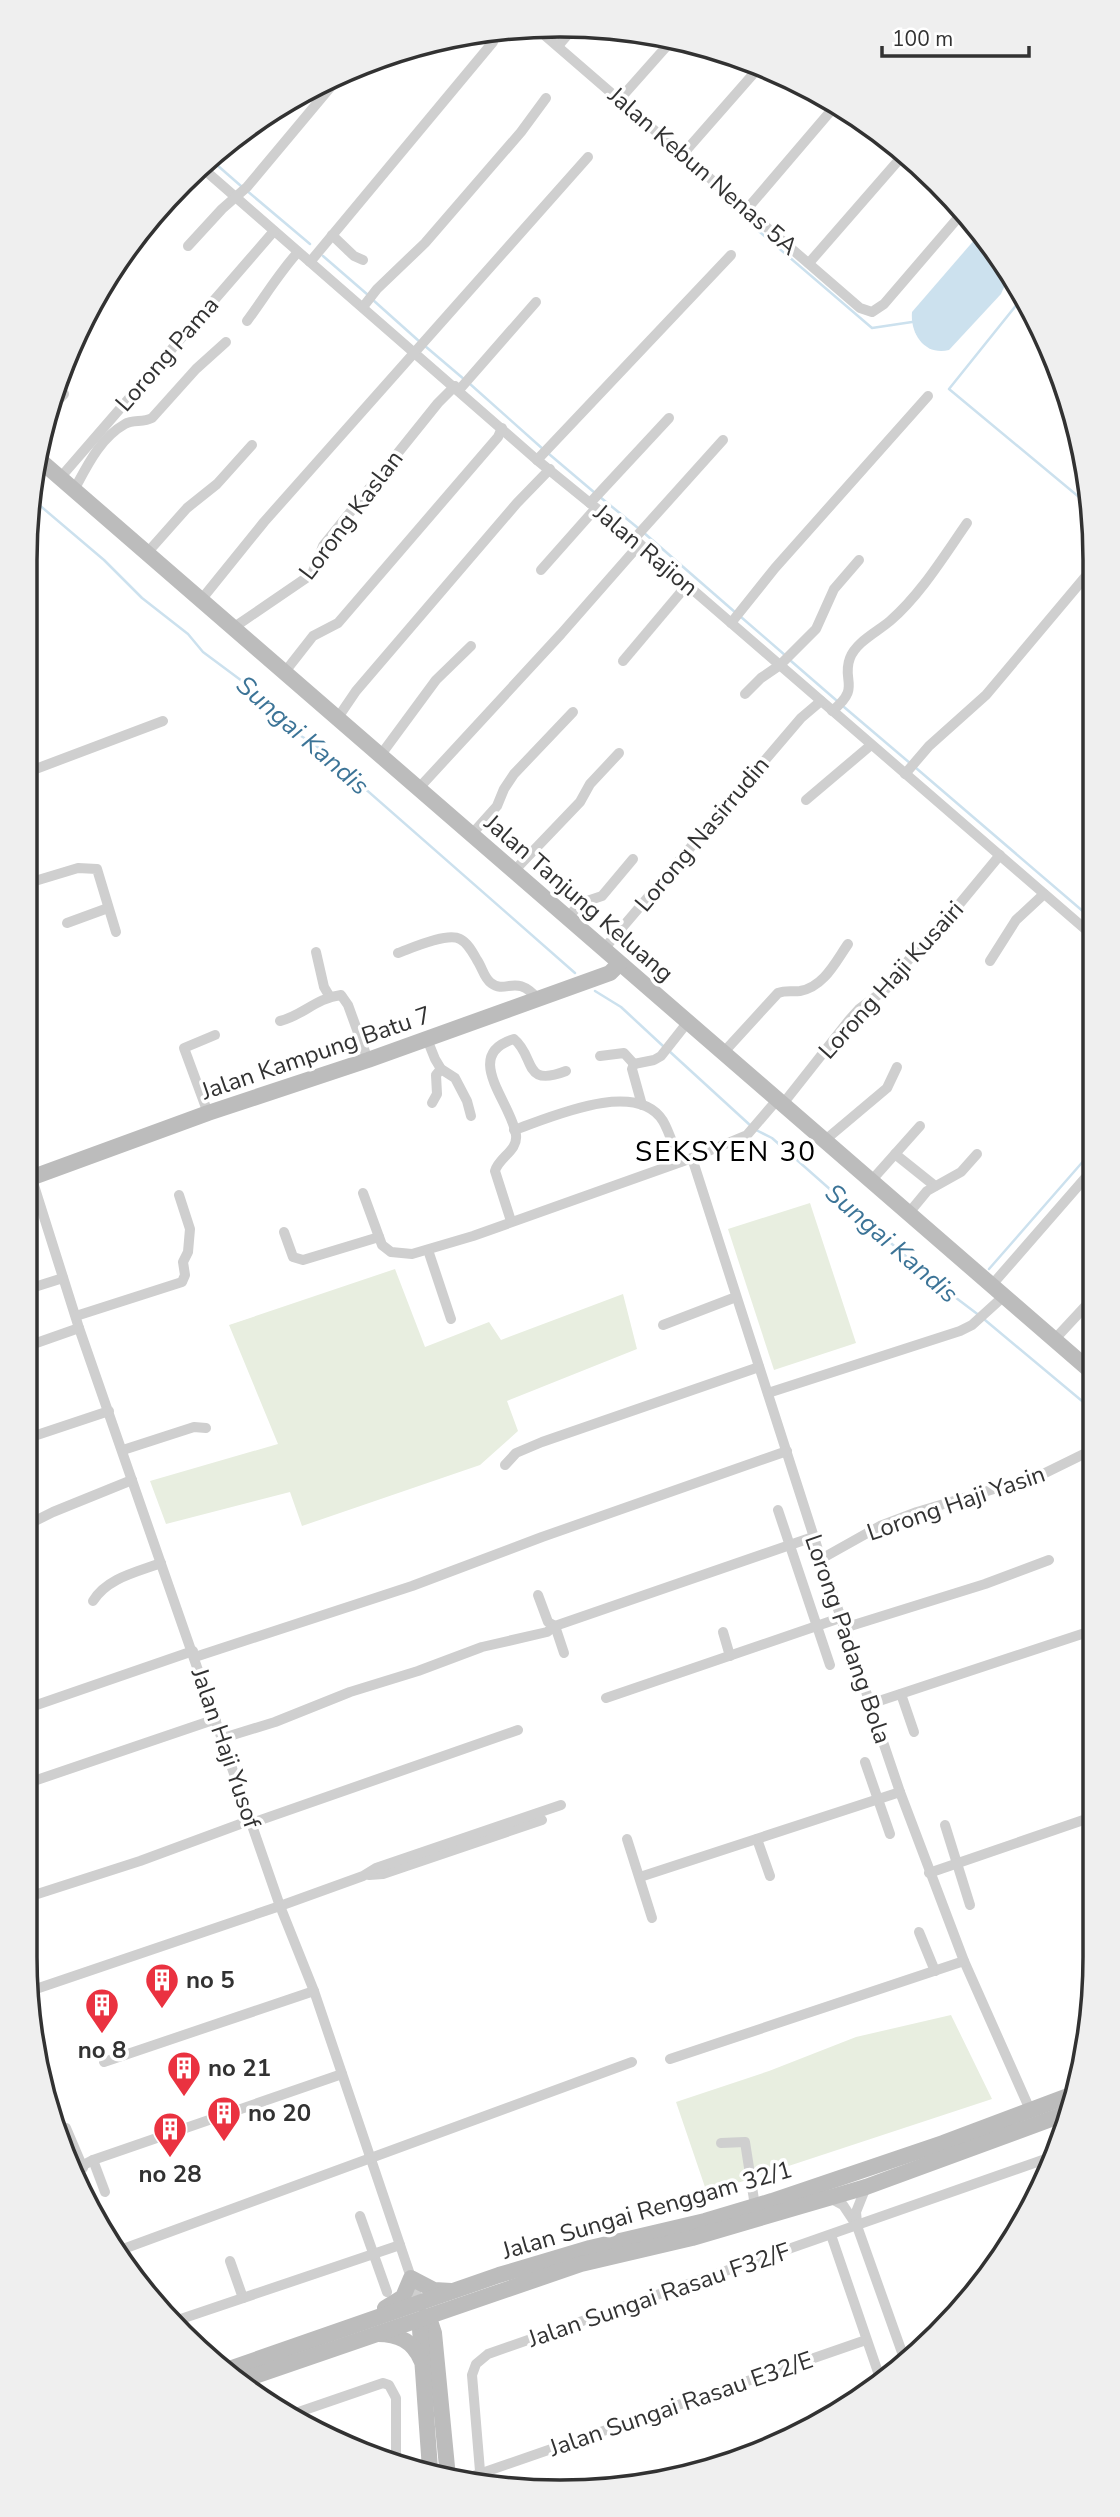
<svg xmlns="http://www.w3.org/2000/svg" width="1120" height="2517" font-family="'Nunito Sans',sans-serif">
	<rect width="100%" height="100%" fill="#fff"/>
	<g fill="#e8eee0">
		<polygon points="810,1203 856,1343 774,1370 728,1229"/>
		<polygon points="395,1269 425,1347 489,1322 501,1340 623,1294 637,1349 507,1401 518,1431 480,1465 302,1526 290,1492 166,1524 150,1481 278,1444 229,1325"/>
		<polygon points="951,2015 992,2099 707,2193 676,2102 769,2071 856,2037"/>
	</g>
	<path fill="#cce1ee" d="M 982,231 L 1009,276 L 1001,294 L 949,350 C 925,356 910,334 912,312 Z"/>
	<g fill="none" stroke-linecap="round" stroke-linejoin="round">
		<g stroke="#cce1ee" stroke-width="2.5">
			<polyline points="209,158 241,186"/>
			<polyline points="246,190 310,244"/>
			<polyline points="733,209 872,328 912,322"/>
			<polyline points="323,256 368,295"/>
			<polyline points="1022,298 949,389 1091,507"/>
			<polyline points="373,300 420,342"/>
			<polyline points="425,346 465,380"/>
			<polyline points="470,384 544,450"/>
			<polyline points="549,454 595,493"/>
			<polyline points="600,497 638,528"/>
			<polyline points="31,498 104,560 142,598 188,634 203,652 242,681 294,732 313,743 575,973"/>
			<polyline points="643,532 736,613"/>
			<polyline points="741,617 786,656"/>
			<polyline points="791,661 836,700"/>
			<polyline points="844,707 911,764"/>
			<polyline points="916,768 1092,919"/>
			<polyline points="595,991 621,1007 663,1046"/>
			<polyline points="668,1050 751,1126"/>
			<polyline points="756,1130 772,1138 935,1282 980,1316"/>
			<polyline points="989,1269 1093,1150"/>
			<polyline points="985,1320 1094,1411"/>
		</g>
		<g stroke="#cfcfcf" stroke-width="10">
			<polyline points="535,27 860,308 872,312 884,304 963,212"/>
			<polyline points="558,46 575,26"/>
			<polyline points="619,100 674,38"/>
			<polyline points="683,154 762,64"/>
			<polyline points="200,166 537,460 634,539 1092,935"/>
			<polyline points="747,209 835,106"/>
			<polyline points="332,235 354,256 363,260"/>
			<polyline points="188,246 222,209 247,187 344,71"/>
			<polyline points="310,262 493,42"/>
			<polyline points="809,263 904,154"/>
			<polyline points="363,307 377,289 425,243 521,132 546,98"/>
			<path d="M 247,321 C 264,298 279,273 298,252"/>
			<polyline points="459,390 536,302"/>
			<polyline points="48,411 64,394"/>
			<polyline points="537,460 731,255"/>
			<polyline points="60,478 274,231"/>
			<path d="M 74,490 C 87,466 100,438 125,424 C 133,419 143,423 152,418 L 196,369 L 226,342"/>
			<polyline points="590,503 669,418"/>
			<polyline points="634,539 723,440"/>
			<polyline points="147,553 187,508 217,484 252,445"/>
			<polyline points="541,570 596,508"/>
			<polyline points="201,600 264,522 588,157"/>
			<polyline points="731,623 775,568 928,396"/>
			<polyline points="233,628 312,574 323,546 438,403 455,386"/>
			<polyline points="623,661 687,585"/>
			<polyline points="284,673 313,636 338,623 498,437 502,428"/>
			<polyline points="745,694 761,678 780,665 816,629 834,589 859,560"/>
			<path d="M 832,711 C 862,687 841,681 850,658 C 856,642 877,632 890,621 C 921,594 944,556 967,523"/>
			<polyline points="337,719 356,691 517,503 550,469"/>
			<polyline points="380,756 436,680 471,646"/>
			<polyline points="25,773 163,721"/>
			<polyline points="905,774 929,746 986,695 1091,570"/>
			<polyline points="418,789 561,634 640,544"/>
			<polyline points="806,800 871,745"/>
			<polyline points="471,835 497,806 504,789 514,774 573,712"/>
			<polyline points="513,872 580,802 590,784 619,753"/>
			<polyline points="25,884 78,868 97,869 116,932"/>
			<polyline points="567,918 581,903 602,896 633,859"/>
			<polyline points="67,923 108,908"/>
			<polyline points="603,950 801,718 821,701"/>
			<polyline points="316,952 324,987 330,997"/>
			<path d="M 398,953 C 412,948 447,932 460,939 C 468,943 473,953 477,960 C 482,967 484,978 491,983 C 507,995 515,972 539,1000"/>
			<polyline points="990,961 1016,920 1044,894"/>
			<path d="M 280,1021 C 302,1016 316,998 341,995 L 348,1005 L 368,1060"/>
			<polyline points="427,1039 435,1059 441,1069 455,1078 467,1101 471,1116"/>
			<path d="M 723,1053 L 778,993 C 786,990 792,992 800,991 C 824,987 836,961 848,944"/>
			<polyline points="600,1056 624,1053 634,1064"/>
			<polyline points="432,1103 437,1094 436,1075 441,1069"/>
			<polyline points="642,1105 632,1069 634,1064 654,1060 661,1056 687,1023"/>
			<polyline points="782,1105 850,1019 859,1009 886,989 904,965 957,907 1000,855"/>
			<polyline points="208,1113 184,1048 215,1035"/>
			<path d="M 514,1130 C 549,1118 636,1078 663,1121 C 670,1133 674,1149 680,1162"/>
			<polyline points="824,1141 887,1088 897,1067"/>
			<polyline points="895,1154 935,1186"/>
			<polyline points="25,1157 79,1328 280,1906 314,1991 421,2307"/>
			<polyline points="692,1158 821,1559 900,1792 964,1961 1031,2112"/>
			<polyline points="871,1181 920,1126"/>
			<polyline points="363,1193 382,1245 391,1252 412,1254 473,1236 692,1158 747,1135 777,1100"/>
			<polyline points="908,1214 927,1191 961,1172 977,1154"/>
			<path d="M 511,1221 L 495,1171 C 499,1157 518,1151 516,1135 C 512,1103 461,1055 514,1039 C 536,1057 522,1088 566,1071"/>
			<polyline points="284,1232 293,1257 303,1260 379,1237"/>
			<polyline points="428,1250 451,1319"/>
			<polyline points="991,1286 1093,1169"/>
			<polyline points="25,1290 63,1278"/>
			<polyline points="76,1316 182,1282 185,1275 183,1262 188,1252 190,1229 179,1195"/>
			<polyline points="663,1325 736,1297"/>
			<polyline points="1054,1340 1093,1298"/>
			<polyline points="25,1347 79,1328"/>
			<polyline points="768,1393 960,1331 972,1325 1004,1296"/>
			<polyline points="25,1439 109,1411"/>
			<polyline points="123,1450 194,1427 206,1428"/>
			<polyline points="505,1465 516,1453 542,1442 759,1367"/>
			<polyline points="778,1510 830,1665"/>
			<polyline points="25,1526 53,1512 132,1480"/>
			<polyline points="821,1559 880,1526 917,1512 1041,1475 1094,1449"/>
			<polyline points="538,1595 548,1622 555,1626 564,1653"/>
			<path d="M 93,1601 C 107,1578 137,1572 161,1563"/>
			<polyline points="844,1628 985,1584 1049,1560"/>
			<polyline points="723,1632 730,1656"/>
			<polyline points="195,1657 412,1586 542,1537 787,1451"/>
			<polyline points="901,1694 914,1732"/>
			<polyline points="606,1698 840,1618"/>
			<polyline points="870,1704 1094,1630"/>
			<polyline points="25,1709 193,1651"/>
			<polyline points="223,1738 275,1722 350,1692 418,1671 482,1647 547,1632 555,1626 813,1537"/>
			<polyline points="865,1762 890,1834"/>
			<polyline points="25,1784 216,1719"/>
			<polyline points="252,1823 518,1730"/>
			<polyline points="945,1825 970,1905"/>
			<polyline points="627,1839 652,1918"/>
			<polyline points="757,1839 770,1876"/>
			<polyline points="929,1873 1095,1816"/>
			<polyline points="369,1875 383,1874 542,1820"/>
			<polyline points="640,1877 900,1792"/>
			<polyline points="25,1898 140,1861 251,1820"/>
			<polyline points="919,1932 935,1971"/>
			<polyline points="30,1991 280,1906 363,1876 376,1868 561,1805"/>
			<polyline points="670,2059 964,1961"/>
			<polyline points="104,2062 314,1991"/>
			<polyline points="66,2128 83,2168"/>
			<polyline points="721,2143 745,2142 755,2206"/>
			<polyline points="93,2160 105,2192"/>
			<polyline points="1043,2160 1047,2174"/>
			<polyline points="72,2171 93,2160 342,2074"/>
			<polyline points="830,2198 843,2205 857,2226 904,2358"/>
			<polyline points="360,2216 387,2292"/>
			<polyline points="857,2223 856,2212 866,2187"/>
			<polyline points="831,2235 880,2378"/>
			<polyline points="115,2252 632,2062"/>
			<polyline points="230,2261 243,2298"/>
			<polyline points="172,2322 400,2245"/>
			<polyline points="287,2416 383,2383 389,2385 396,2398 396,2460"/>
			<polyline points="456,2482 866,2340"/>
			<polyline points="481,2483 472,2375 476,2364 488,2354 1057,2155"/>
		</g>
		<g stroke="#bcbcbc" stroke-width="16">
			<polyline points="35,456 1094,1374"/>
			<polyline points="25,1180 208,1113 368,1060 610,973 619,964"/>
			<polyline points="385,2308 403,2297 411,2278 434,2290 451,2291"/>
			<polyline points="425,2317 431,2324 434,2333 447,2467 442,2477"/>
			<polyline points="425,2317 420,2329 430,2469 433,2474"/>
			<path d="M 378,2334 C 398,2334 413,2341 421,2360"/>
			<polyline points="229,2369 499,2275 590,2248 705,2221 772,2201 943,2143 1076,2093"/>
			<polyline points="243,2380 581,2264 692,2238 866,2187 1070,2112"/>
		</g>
	</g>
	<defs>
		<g id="building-pin" transform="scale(1.75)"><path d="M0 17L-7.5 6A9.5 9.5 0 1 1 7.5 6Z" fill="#ea3240" stroke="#fff"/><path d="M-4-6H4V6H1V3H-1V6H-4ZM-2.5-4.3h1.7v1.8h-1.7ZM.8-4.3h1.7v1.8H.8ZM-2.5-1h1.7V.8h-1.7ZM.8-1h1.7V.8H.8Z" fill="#fff"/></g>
	</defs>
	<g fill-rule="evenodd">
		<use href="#building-pin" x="162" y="1980"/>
		<use href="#building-pin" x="102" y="2005"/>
		<use href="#building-pin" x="184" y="2068"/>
		<use href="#building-pin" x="224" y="2113"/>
		<use href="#building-pin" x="170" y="2129"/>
	</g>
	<g text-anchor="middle" stroke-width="7" stroke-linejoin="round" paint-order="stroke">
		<g font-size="24" fill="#323232" stroke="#fff">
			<text transform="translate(703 171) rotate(41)" y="8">Jalan Kebun Nenas 5A</text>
			<text transform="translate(167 354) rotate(-49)" y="8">Lorong Pama</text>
			<text transform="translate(351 515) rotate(-53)" y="8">Lorong Kaslan</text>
			<text transform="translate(646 550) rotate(40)" y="8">Jalan Rajion</text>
			<text transform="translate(702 834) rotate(-50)" y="8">Lorong Nasirrudin</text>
			<text transform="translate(579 898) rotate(41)" y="8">Jalan Tanjung Keluang</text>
			<text transform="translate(891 980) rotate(-48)" y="8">Lorong Haji Kusairi</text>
			<text transform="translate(316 1053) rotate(-19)" y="8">Jalan Kampung Batu 7</text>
			<text transform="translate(956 1503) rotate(-19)" y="8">Lorong Haji Yasin</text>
			<text transform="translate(848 1639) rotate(71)" y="8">Lorong Padang Bola</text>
			<text transform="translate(226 1748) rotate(71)" y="8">Jalan Haji Yusof</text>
			<text transform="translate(647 2210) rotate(-16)" y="8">Jalan Sungai Renggam 32/1</text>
			<text transform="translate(659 2295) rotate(-19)" y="8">Jalan Sungai Rasau F32/F</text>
			<text transform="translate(681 2404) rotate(-19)" y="8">Jalan Sungai Rasau E32/E</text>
		</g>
		<g font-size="24" font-weight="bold" fill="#323232" stroke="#fff" text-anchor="start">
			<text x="186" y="1988">no 5</text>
			<text x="102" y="2058" text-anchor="middle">no 8</text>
			<text x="208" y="2076">no 21</text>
			<text x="248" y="2121">no 20</text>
			<text x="170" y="2182" text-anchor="middle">no 28</text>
		</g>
		<g font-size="26" font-style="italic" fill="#3c7497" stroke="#fff">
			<text transform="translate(303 735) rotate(41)" y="9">Sungai Kandis</text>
			<text transform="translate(892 1243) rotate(41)" y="9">Sungai Kandis</text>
		</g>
		<g font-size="28" letter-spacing="2" fill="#000" stroke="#fff">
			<text x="726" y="1161">SEKSYEN 30</text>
		</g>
	</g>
	<path d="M0 0H1120V2517H0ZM560 37H560A523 523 0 0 1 1083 560V1957A523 523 0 0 1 560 2480H560A523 523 0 0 1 37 1957V560A523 523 0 0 1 560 37Z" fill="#efefef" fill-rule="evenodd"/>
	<path fill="none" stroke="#323232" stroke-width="3.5" d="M560 37H560A523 523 0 0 1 1083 560V1957A523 523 0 0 1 560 2480H560A523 523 0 0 1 37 1957V560A523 523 0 0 1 560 37Z"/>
	<path d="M882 46v10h147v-10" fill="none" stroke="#323232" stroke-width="3.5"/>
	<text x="892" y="46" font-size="21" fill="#323232" stroke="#ffffff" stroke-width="5" paint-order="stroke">100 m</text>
</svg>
